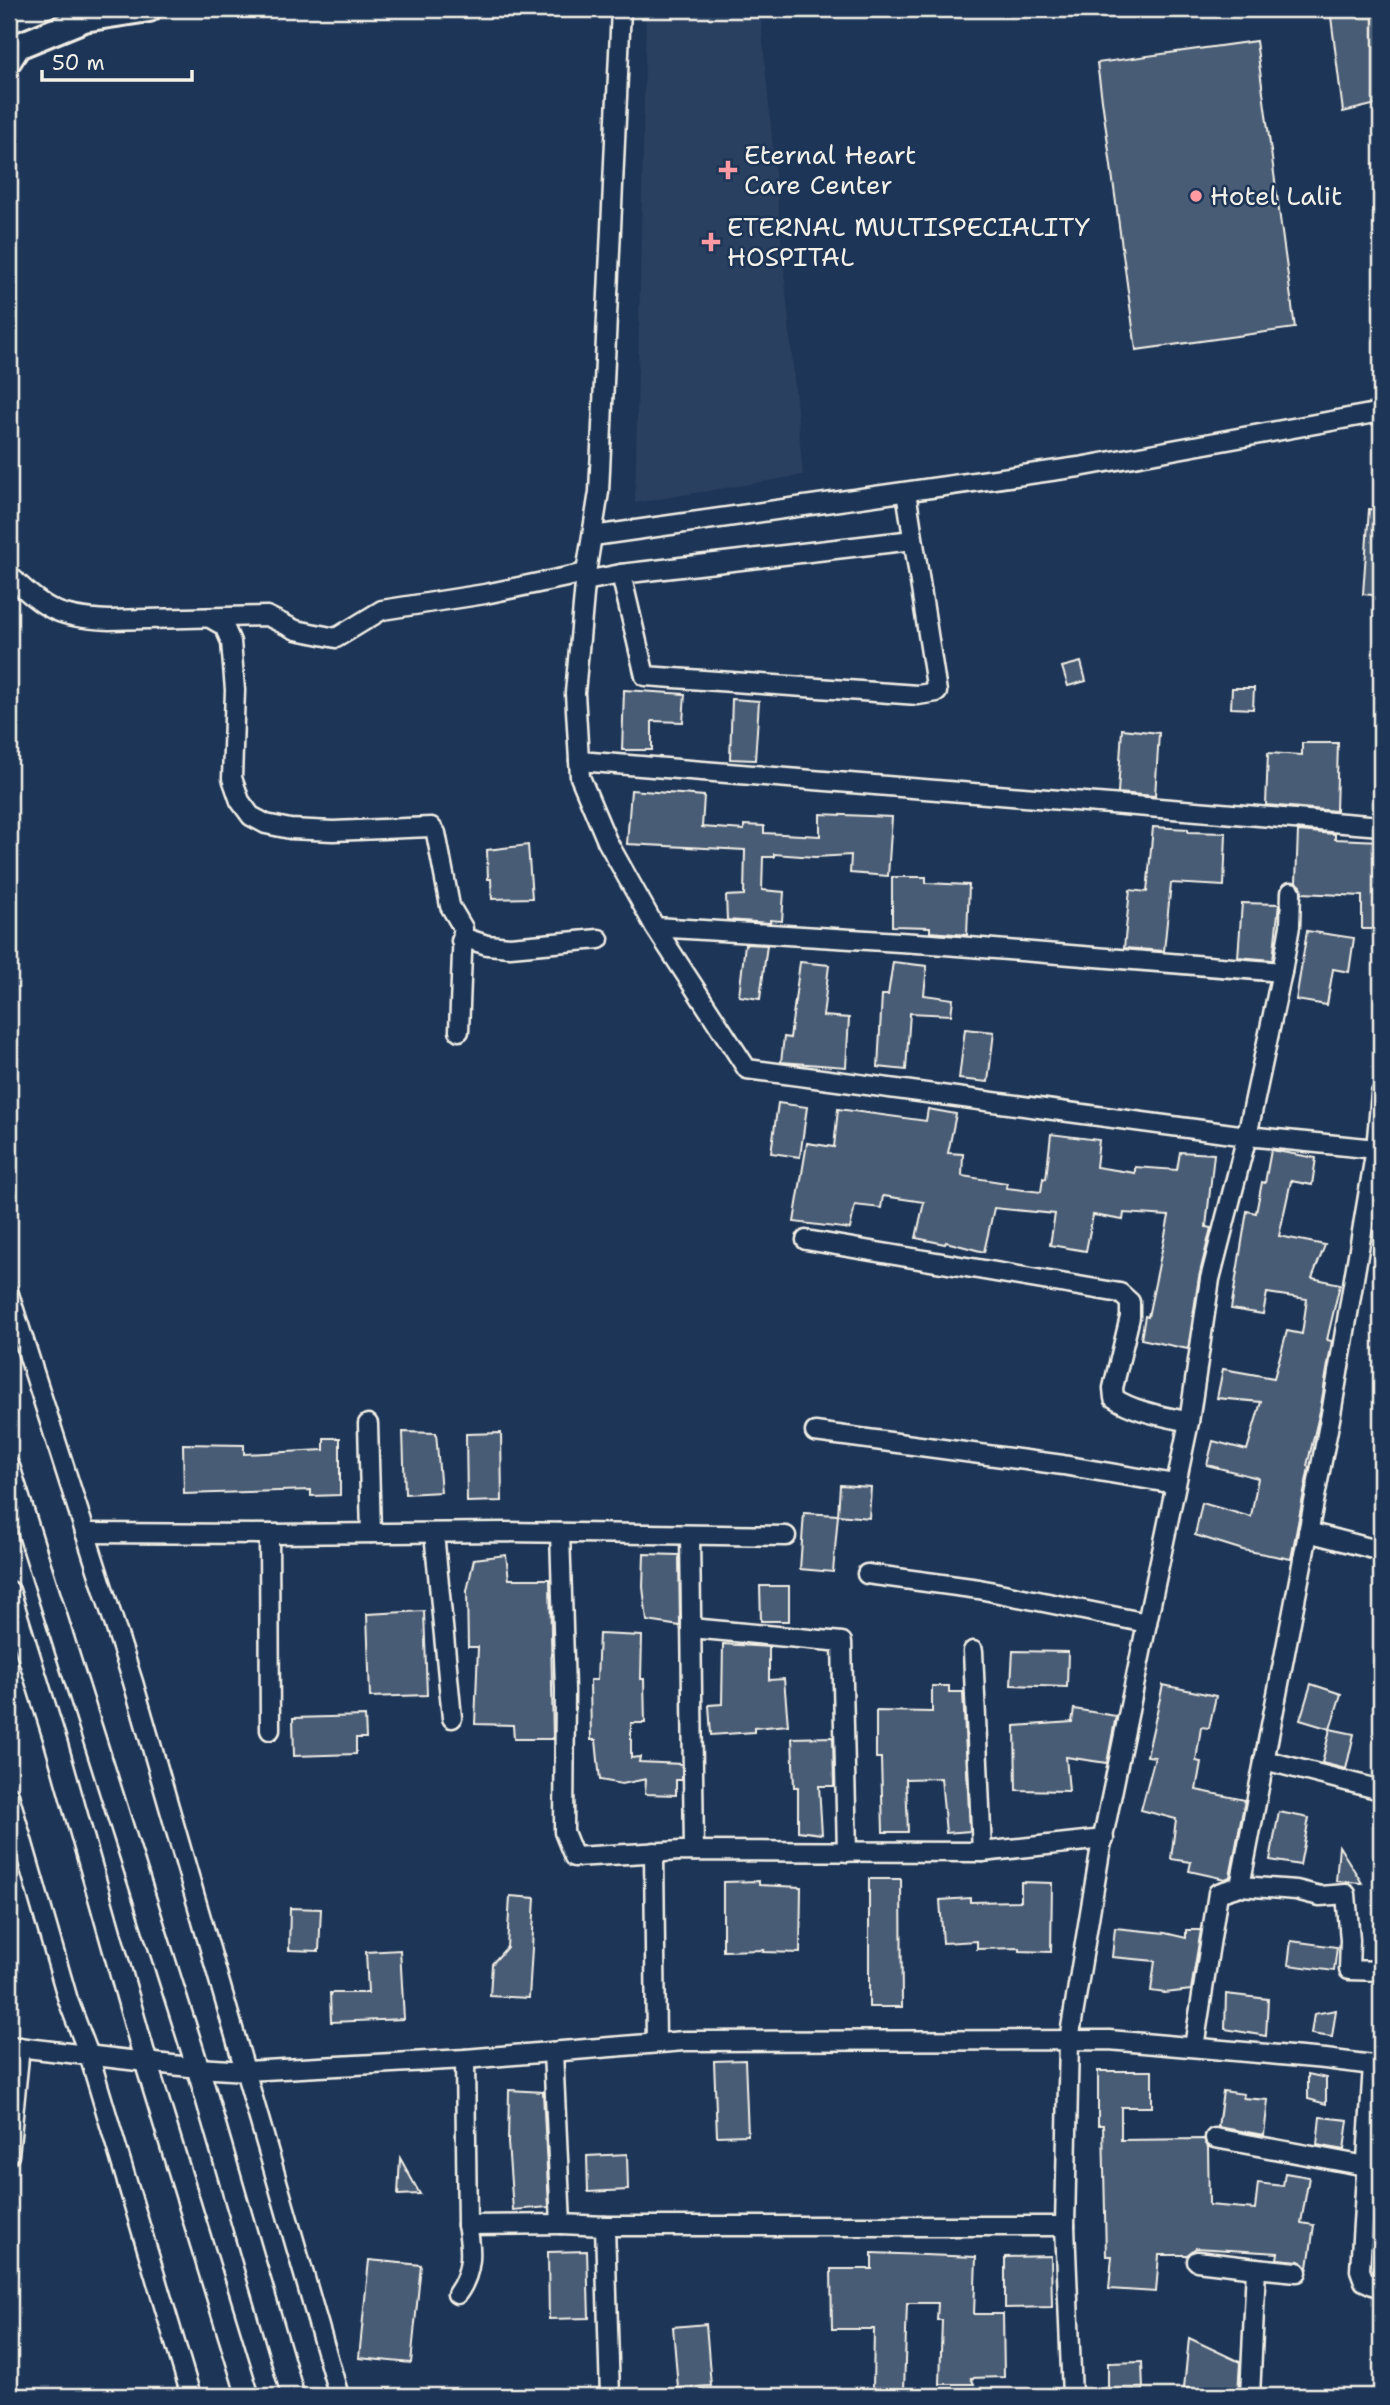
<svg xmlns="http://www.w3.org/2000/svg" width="1390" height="2405" font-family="'Shantell Sans',sans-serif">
	<rect width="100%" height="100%" fill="#1d3557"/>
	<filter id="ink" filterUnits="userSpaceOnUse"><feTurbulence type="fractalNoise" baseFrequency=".0143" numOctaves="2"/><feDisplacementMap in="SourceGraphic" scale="14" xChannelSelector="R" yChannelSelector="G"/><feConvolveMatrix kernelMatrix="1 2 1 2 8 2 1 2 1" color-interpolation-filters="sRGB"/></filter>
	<g filter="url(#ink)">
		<polygon fill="#2a4060" points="646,9 760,9 803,475 635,503"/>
		<g fill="#485b74" stroke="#f4f1e8" stroke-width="2">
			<polygon points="1330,9 1381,9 1381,103 1343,112"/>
			<polygon points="1256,41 1295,328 1136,350 1097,63"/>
			<polygon points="1369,509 1381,510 1381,596 1363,594"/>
			<polygon points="1081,662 1086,681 1068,686 1062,667"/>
			<polygon points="1232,688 1254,688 1253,709 1231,708"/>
			<polygon points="624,690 685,694 683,722 652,721 652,750 622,750"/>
			<polygon points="732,699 759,701 755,760 730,759"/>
			<polygon points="1122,729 1159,733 1155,796 1118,793"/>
			<polygon points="1302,743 1338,743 1336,811 1266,805 1268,753 1302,755"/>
			<polygon points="631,790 704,796 702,827 744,830 744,825 764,826 764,833 820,836 820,814 892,817 888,876 850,873 851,855 815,857 774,854 774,857 763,857 762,890 784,892 782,921 770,920 770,923 727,920 726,896 744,895 745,850 627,844"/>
			<polygon points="1153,827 1188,829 1188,832 1226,833 1224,886 1171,883 1164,951 1124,948 1130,890 1147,892"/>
			<polygon points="1298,831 1335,834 1335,839 1381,841 1381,929 1362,929 1362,896 1302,893 1301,886 1296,882"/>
			<polygon points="528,845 532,898 492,899 491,879 488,879 487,850"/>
			<polygon points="892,877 926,877 926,883 969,885 967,935 930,932 930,927 892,926"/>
			<polygon points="1242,903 1279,904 1273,960 1238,957"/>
			<polygon points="1307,931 1354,938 1349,972 1333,969 1327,1005 1296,1000"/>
			<polygon points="745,944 767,945 760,999 739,996"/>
			<polygon points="800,962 829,965 823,1016 849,1018 846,1067 781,1062 784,1037 790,1038"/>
			<polygon points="893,962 927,966 924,995 953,999 951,1015 910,1013 906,1070 878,1067 882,995 888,995"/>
			<polygon points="965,1029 994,1032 988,1082 959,1079"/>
			<polygon points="778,1103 807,1107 800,1157 771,1153"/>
			<polygon points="838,1109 926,1121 928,1109 956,1114 948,1153 963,1154 962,1176 1007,1183 1006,1188 1041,1192 1043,1178 1046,1179 1051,1134 1099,1140 1096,1167 1135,1173 1135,1167 1177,1170 1180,1152 1214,1154 1206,1227 1211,1228 1199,1277 1188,1349 1141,1339 1145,1316 1148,1317 1169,1216 1124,1213 1123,1220 1093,1215 1086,1251 1050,1245 1055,1214 994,1208 984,1252 946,1242 945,1244 916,1238 924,1202 883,1196 881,1208 855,1205 850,1229 794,1222 807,1143 834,1147"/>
			<polygon points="1271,1150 1316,1158 1312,1185 1291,1181 1279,1236 1325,1245 1312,1278 1340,1284 1327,1340 1332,1341 1320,1411 1307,1466 1309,1467 1291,1559 1243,1550 1195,1535 1202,1503 1251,1517 1258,1478 1207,1465 1213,1441 1247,1450 1261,1402 1217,1398 1223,1369 1274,1378 1287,1331 1302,1334 1307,1299 1267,1293 1263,1314 1231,1309 1247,1211 1256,1213 1262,1182 1265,1183"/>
			<polygon points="403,1432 436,1433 441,1492 405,1494"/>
			<polygon points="501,1433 502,1501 467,1502 466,1434"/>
			<polygon points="324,1438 340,1438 340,1495 311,1496 311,1490 184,1494 183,1444 244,1445 244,1454 324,1450"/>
			<polygon points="840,1485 871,1487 869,1518 838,1515"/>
			<polygon points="804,1513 838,1515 833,1572 800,1569"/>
			<polygon points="644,1554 679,1555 680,1626 647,1621 643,1587"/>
			<polygon points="506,1555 509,1579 550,1579 553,1739 514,1739 513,1725 475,1724 478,1647 468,1647 467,1591 474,1559"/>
			<polygon points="760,1586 789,1586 789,1621 761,1621"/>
			<polygon points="424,1611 427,1695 370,1697 367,1614"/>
			<polygon points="599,1634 642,1636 641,1679 644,1679 645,1723 631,1723 631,1758 640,1757 639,1762 682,1764 682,1780 676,1780 676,1795 645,1794 646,1779 622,1784 600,1780 596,1740 591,1740 590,1680 597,1680"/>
			<polygon points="723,1644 769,1647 769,1680 784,1679 788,1725 754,1728 754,1732 711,1735 709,1705 722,1704"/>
			<polygon points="1013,1651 1068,1652 1067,1687 1011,1685"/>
			<polygon points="1311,1684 1341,1694 1330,1729 1300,1720"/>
			<polygon points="1163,1685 1216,1696 1209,1728 1201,1727 1196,1761 1201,1762 1196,1790 1245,1800 1230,1877 1225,1879 1189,1871 1191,1862 1171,1859 1176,1819 1141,1810 1155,1757 1147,1756"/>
			<polygon points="932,1686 949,1686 949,1692 963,1692 970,1831 946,1833 941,1778 906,1779 908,1832 883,1832 881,1758 876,1758 876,1711 932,1712"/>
			<polygon points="1074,1709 1116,1716 1107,1763 1066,1757 1069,1791 1016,1790 1015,1726 1072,1722"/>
			<polygon points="365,1716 366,1738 356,1738 356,1754 294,1756 293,1718"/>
			<polygon points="1330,1729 1354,1734 1346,1769 1322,1763"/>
			<polygon points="833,1737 834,1786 819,1786 822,1834 798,1831 798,1787 794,1787 792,1738"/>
			<polygon points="1279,1812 1309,1818 1300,1865 1270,1860"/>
			<polygon points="1339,1846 1362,1883 1336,1881"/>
			<polygon points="869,1879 901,1879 902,2007 869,2007"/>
			<polygon points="759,1881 759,1885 801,1887 800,1953 763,1952 764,1950 723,1951 723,1882"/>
			<polygon points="1021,1882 1052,1883 1051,1952 1020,1951 1020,1948 977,1949 977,1941 943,1943 940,1900 970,1898 970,1902 1021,1901"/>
			<polygon points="510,1896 535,1898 529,1998 490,1996 492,1964 507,1947"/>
			<polygon points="290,1908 321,1909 319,1951 289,1950"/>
			<polygon points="1115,1928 1165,1933 1186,1938 1186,1930 1201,1930 1191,1990 1165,1993 1151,1991 1155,1961 1112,1957"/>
			<polygon points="1291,1941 1337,1947 1334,1971 1288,1965"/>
			<polygon points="400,1950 404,2019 331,2022 330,1993 368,1993 366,1952"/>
			<polygon points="1226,1994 1268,1999 1266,2036 1225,2029"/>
			<polygon points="1336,2010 1332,2037 1311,2034 1314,2014"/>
			<polygon points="745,2060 748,2135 717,2136 714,2061"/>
			<polygon points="1098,2071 1152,2071 1152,2107 1121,2107 1121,2140 1204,2139 1208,2147 1209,2205 1255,2209 1258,2183 1283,2186 1285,2173 1309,2177 1301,2223 1314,2225 1308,2268 1299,2261 1277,2259 1278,2253 1196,2248 1187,2255 1159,2255 1156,2292 1109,2289 1112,2256 1106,2256 1103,2125 1098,2125"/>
			<polygon points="1308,2074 1326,2078 1326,2104 1308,2099"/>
			<polygon points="509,2090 543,2092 549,2207 513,2210 508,2143"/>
			<polygon points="1223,2091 1244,2094 1243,2098 1268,2100 1264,2135 1218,2127"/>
			<polygon points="1320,2117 1348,2120 1344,2150 1317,2145"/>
			<polygon points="627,2154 628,2190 588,2192 587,2156"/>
			<polygon points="400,2158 420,2194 398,2195"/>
			<polygon points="587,2251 589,2318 549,2319 548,2252"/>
			<polygon points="872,2253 976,2257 974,2314 1003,2314 1004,2377 971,2378 974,2384 940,2384 942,2320 937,2320 938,2303 907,2303 904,2390 873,2389 874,2329 832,2329 831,2269 872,2269"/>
			<polygon points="1051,2256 1052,2307 1005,2308 1005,2257"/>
			<polygon points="369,2260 421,2265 411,2363 359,2358"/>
			<polygon points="706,2324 711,2386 678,2388 673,2327"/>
			<polygon points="1189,2338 1240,2362 1238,2393 1184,2388"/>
			<polygon points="1142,2362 1143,2390 1108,2391 1108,2363"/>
		</g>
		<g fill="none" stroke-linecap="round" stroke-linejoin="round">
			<g stroke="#f4f1e8" stroke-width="23">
				<g id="minor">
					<polyline points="621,9 599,492 586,573 575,693 580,777 607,841 655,927 932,944 1282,972 1247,1136 747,1069 655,927"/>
					<polyline points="593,536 1079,467 1381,412"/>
					<polyline points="621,574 645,676 918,695 937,692 906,492"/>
					<path d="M 9,575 C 47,611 57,617 109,620 L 267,616 L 296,630 L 336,638 L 382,610 L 485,594 L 586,573"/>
					<polyline points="585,581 621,574 913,540"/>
					<polyline points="210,618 224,626 231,642 235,690 232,778 240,801 251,816 266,824 290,829 333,831 431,827 436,833 450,906 463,928 459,1031"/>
					<polyline points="579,761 1381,826"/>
					<polyline points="461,941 465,938 487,945 510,947 599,939"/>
					<polyline points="1282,972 1290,926 1291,892"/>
					<path d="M 806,1240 L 1120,1293 L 1130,1302 L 1130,1317 L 1113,1388 L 1114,1398 C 1135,1412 1164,1416 1189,1422"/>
					<polyline points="9,1294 133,1682 339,2396"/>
					<polyline points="368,1424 371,1533"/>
					<polyline points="815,1432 1063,1465 1175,1484"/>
					<polyline points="1308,1532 1381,1551"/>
					<polyline points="85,1533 269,1534 505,1532 786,1536"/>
					<polyline points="434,1533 452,1718"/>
					<polyline points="560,1533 565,1690 564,1832 574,1857 681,1851 982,1852 973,1651"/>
					<polyline points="269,1534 270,1730"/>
					<polyline points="690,1536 694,1851"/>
					<polyline points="867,1574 979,1589 1147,1623 1189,1422 1210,1279 1247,1136 1376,1149 1381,1093"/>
					<polyline points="691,1628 842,1642 847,1852"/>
					<polyline points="1264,1760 1381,1790"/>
					<polyline points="9,1795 68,2000 89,2055 191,2396"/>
					<polyline points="654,1852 656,2043"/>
					<polyline points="982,1852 1104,1839"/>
					<polyline points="1240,1886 1296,1890 1320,1896 1346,1894 1350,1940 1349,1970 1381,1971"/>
					<polyline points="9,2046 198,2068 246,2071 465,2059 684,2041 1109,2040 1325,2059 1381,2066"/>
					<polyline points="1194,2047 1218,1893 1240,1886 1331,1414 1376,1149 1381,1150"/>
					<polyline points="553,2052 561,2224 605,2226 1065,2226"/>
					<polyline points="465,2059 467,2225 561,2224"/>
					<polyline points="1373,2065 1360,2270 1364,2281 1375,2286 1381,2286"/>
					<polyline points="1215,2138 1366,2166"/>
					<polyline points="9,2155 20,2047"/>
					<polyline points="605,2226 610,2396"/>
					<polyline points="1197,2261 1256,2268"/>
					<path d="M 457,2294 C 473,2272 472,2250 467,2225"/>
					<polyline points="1072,2396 1065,2226 1069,2040 1100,1852 1147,1623"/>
					<polyline points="1250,2396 1256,2268 1297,2272"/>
				</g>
			</g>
			<g stroke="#f4f1e8" stroke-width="26">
				<g id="tertiary">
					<polyline points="9,1468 198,2068 293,2396"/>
					<polyline points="9,1592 56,1743 146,2062 248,2396"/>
				</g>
			</g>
			<g stroke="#f4f1e8" stroke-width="30">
				<polyline id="secondary" points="9,60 18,46 84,19 149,9"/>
			</g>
			<use href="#minor" stroke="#1d3557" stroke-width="18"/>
			<use href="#tertiary" stroke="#1d3557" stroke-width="21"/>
			<use href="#secondary" stroke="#1d3557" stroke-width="24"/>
		</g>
	</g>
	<g fill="#ff9aa2" stroke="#1d3557" stroke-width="2.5">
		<path d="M724.5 159.5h7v7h7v7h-7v7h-7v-7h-7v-7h7z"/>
		<circle cx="1196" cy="196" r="7"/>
		<path d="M707.5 231.5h7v7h7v7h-7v7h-7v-7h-7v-7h7z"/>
	</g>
	<g text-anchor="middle" stroke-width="5" stroke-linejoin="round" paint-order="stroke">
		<g font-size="26" fill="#f4f1e8" stroke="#1d3557" text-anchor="start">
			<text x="744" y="164">Eternal Heart<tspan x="744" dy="30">Care Center</tspan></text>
			<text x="1210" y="205">Hotel Lalit</text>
			<text x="727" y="236">ETERNAL MULTISPECIALITY<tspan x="727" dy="30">HOSPITAL</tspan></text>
		</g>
	</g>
	<rect width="1390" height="2405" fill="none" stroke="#1d3557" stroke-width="35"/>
	<rect x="18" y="18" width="1355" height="2370" fill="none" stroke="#f4f1e8" stroke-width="2.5" filter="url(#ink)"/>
	<path d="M42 70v10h150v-10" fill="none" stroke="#f4f1e8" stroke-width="3.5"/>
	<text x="52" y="70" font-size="21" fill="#f4f1e8" stroke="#1d3557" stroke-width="5" paint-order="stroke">50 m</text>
</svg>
